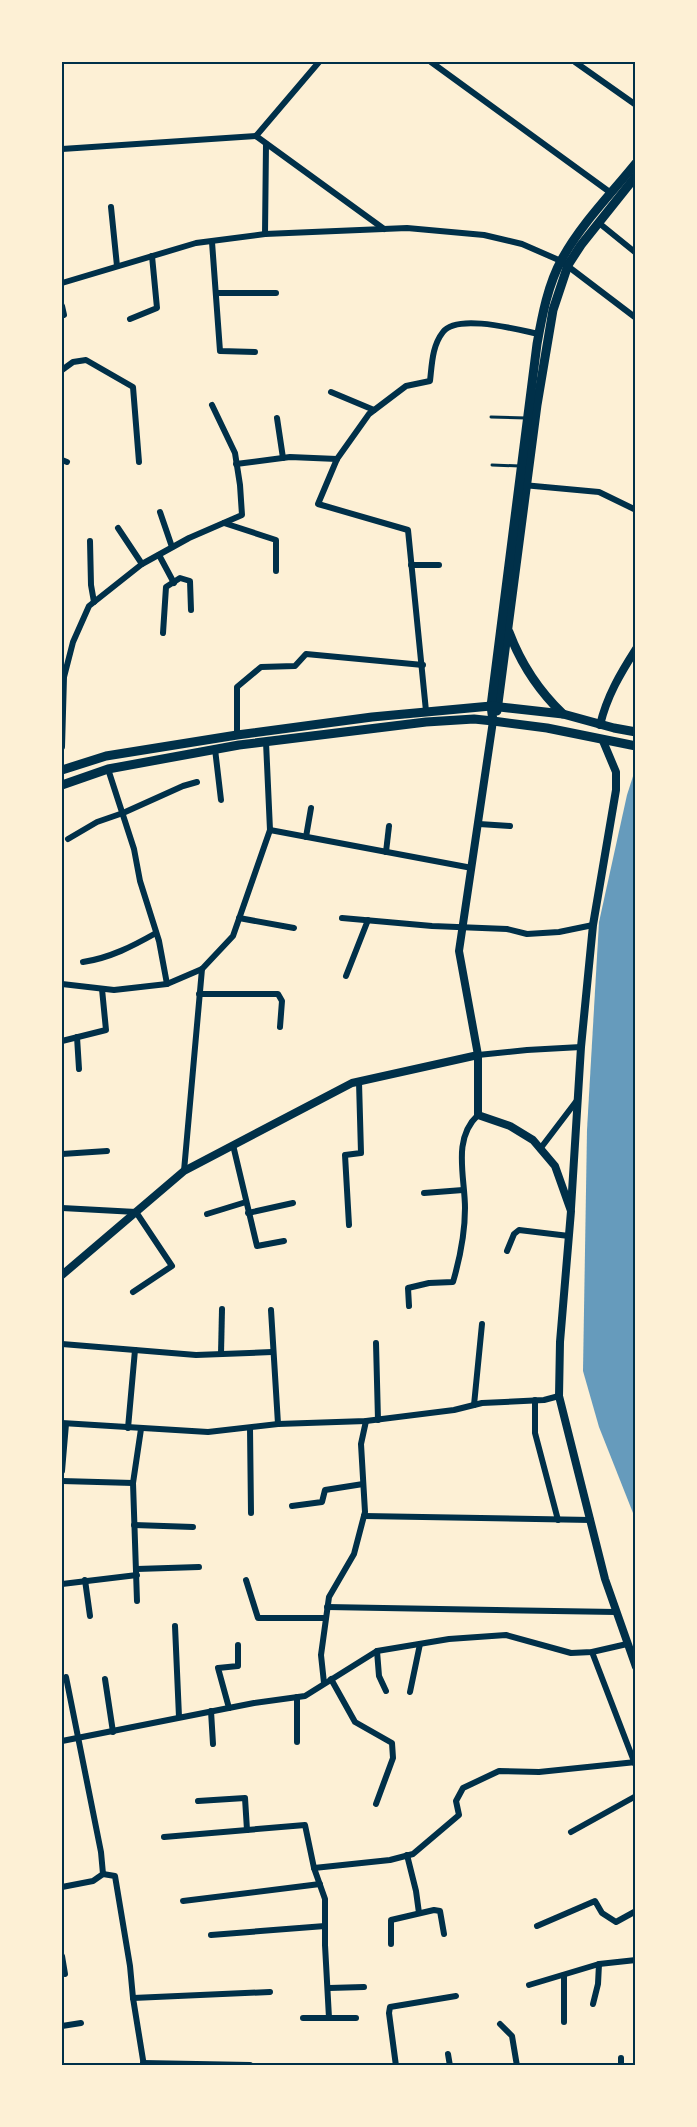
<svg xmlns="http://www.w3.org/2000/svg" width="697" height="2127" font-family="'Open Sans',sans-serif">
	<rect width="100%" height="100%" fill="#fdf0d5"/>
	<polygon fill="#669bbc" points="635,770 635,1518 599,1427 583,1371 587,1130 599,922 627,795"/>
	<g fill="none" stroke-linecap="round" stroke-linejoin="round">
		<g stroke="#003049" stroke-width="3">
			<polyline points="491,417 526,418"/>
			<polyline points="492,465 520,466"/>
		</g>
		<g stroke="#003049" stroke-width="6">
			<polyline points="431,62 611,193"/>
			<polyline points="575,62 636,105"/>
			<polyline points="256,136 384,229"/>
			<polyline points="256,136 319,62"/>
			<polyline points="62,149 256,136"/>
			<polyline points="111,207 117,266"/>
			<polyline points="599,223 636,253"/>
			<polyline points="265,234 266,144"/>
			<polyline points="212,242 220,351 255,352"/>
			<polyline points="62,283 196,243 265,234 407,228 484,235 522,244 561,261 636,318"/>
			<polyline points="216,293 276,293"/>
			<polyline points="62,306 64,315"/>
			<polyline points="130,319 157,308 152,256"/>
			<polyline points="62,370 73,362 86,360 133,387 139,462"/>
			<polyline points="331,392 374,410"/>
			<polyline points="277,418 283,458"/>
			<polyline points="62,460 67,462"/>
			<polyline points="236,464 290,457 337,459"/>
			<polyline points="523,485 599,492 636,510"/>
			<polyline points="160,512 172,547"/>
			<polyline points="224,523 276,540 276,571"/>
			<polyline points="118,528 142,564"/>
			<polyline points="90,541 91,585 94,602"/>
			<polyline points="159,555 174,583"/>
			<polyline points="411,565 439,565"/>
			<polyline points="163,633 166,587 180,578 190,581 191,610"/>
			<path d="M 426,711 L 408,530 L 318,504 L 337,459 L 369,414 L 406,386 L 430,381 C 432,364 432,346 443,332 C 457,313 519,330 539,334"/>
			<polyline points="237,735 237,687 261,667 295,666 306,654 423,665"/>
			<polyline points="62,747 64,677 73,642 89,606 142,564 189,538 242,515 240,485 235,453 212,405"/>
			<polyline points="215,749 221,800"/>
			<polyline points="108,769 134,849 140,881 159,941 167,984"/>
			<polyline points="479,824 510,826"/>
			<polyline points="270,830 472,868"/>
			<polyline points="306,837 311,808"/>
			<polyline points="68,839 97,822 123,813 183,786 197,782"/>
			<polyline points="386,852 389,826"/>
			<polyline points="239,918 294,928"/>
			<polyline points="342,918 432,926 507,929 527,934 559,932 593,925"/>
			<path d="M 83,962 C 110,958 133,946 156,933"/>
			<polyline points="346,976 368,920"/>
			<polyline points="62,984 114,990 167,984 202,969 233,936 270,830 266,742"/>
			<polyline points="199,994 278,994 282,1001 280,1027"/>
			<polyline points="77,1037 79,1069"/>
			<polyline points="62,1041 106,1030 102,989"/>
			<polyline points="478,1055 527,1050 581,1047"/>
			<polyline points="233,1145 257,1246 284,1241"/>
			<polyline points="540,1149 578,1099"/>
			<polyline points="62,1154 107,1151"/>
			<polyline points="184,1171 202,969"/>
			<polyline points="424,1193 463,1190"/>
			<polyline points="62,1208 136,1212 172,1266 133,1292"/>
			<polyline points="248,1213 293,1203"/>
			<polyline points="207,1214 246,1202"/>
			<polyline points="349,1225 345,1155 361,1153 359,1082"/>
			<polyline points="507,1251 514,1234 519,1230 569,1236"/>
			<path d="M 409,1306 L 408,1288 L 429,1283 L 453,1282 C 460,1258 465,1234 465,1208 C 465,1177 452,1139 478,1115"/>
			<polyline points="271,1310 278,1424"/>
			<polyline points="376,1343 378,1420"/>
			<polyline points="62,1344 196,1355 272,1352"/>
			<polyline points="221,1354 222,1309"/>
			<polyline points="535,1400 535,1433 558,1520"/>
			<polyline points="474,1405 482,1324"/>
			<polyline points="62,1423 208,1432 278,1424 366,1421 454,1410 482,1403 544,1400 559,1396"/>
			<polyline points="128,1428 135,1350"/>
			<polyline points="250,1428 251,1513"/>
			<polyline points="62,1471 66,1424"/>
			<polyline points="62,1481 133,1483"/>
			<polyline points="292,1506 322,1502 325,1490 363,1484"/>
			<polyline points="364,1516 591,1520"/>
			<polyline points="134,1525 193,1527"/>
			<polyline points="137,1569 199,1567"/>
			<polyline points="85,1580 90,1616"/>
			<polyline points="246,1580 258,1618 325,1618"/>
			<polyline points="62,1584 137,1575"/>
			<polyline points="137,1601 133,1483 141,1429"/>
			<polyline points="327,1607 616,1612"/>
			<polyline points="175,1626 179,1717"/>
			<polyline points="377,1651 379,1676 386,1691"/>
			<polyline points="592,1652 635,1764"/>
			<polyline points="105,1679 113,1732"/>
			<polyline points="331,1679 355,1722 392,1743 393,1758 376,1804"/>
			<polyline points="324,1683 321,1655 329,1597 354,1554 365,1512 361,1444 366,1421"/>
			<polyline points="410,1692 420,1644"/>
			<polyline points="229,1708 218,1668 238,1666 238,1645"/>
			<polyline points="211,1711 213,1744"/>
			<polyline points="62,1741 254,1703 305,1696 377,1651 449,1639 506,1635 571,1653 592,1652 627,1644"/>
			<polyline points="297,1742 297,1697"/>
			<polyline points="198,1801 245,1798 247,1830"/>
			<polyline points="571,1832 636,1796"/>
			<polyline points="164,1837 305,1825 314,1868 325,1899 325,1945 329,2018"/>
			<polyline points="407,1855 416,1891 419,1913"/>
			<polyline points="314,1868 390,1860 413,1854 459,1815 456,1801 463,1788 499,1771 539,1772 636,1762"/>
			<polyline points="103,1874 115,1876 130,1966 133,1998 144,2066"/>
			<polyline points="62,1887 93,1881 103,1874 101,1852 66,1677"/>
			<polyline points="183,1901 320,1884"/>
			<polyline points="537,1926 595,1901 602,1913 616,1922 636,1911"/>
			<polyline points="211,1935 325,1926"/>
			<polyline points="391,1944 391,1920 434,1910 440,1911 444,1934"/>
			<polyline points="62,1956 65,1974"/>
			<polyline points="529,1985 599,1964 636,1960"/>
			<polyline points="329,1988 364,1987"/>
			<polyline points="133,1998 270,1992"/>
			<polyline points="593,2004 598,1984 599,1964"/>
			<polyline points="303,2018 356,2018"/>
			<polyline points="564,2022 564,1975"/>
			<polyline points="500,2024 512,2036 517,2066"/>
			<polyline points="62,2026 81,2023"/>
			<polyline points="448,2054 450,2066"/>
			<polyline points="143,2063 250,2065"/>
			<polyline points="396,2066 389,2013 390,2007 456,1996"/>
			<polyline points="621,2066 621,2058"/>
		</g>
		<g stroke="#003049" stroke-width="8">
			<polyline points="493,721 459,951 478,1055 478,1115 510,1126 533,1140 555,1166 571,1211 560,1342 559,1396 605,1579 636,1667"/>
			<polyline points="571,1208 581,1047 593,925 616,790 616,772 603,741"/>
			<polyline points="62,1275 184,1171 352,1083 478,1055"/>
		</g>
		<path stroke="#003049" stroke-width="8" d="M 600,725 C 607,696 620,674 636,649"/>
		<g stroke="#003049" stroke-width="9">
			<path d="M 509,632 C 521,664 538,690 563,714"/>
			<polyline points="497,711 537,405 553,310 568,265 581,245 636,176"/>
			<path d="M 493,721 L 491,706 L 537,344 C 542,316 548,284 562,259 C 581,224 611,194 636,163"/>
			<polyline points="62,770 106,756 237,735 372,717 491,706 563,714 614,728 636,732"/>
			<polyline points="62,785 108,769 239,745 426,722 474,719 493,721 547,728 636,746"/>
		</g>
	</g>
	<rect width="697" height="2127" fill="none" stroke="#fdf0d5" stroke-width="126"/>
	<rect x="63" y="63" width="571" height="2001" fill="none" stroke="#003049" stroke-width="2"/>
</svg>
